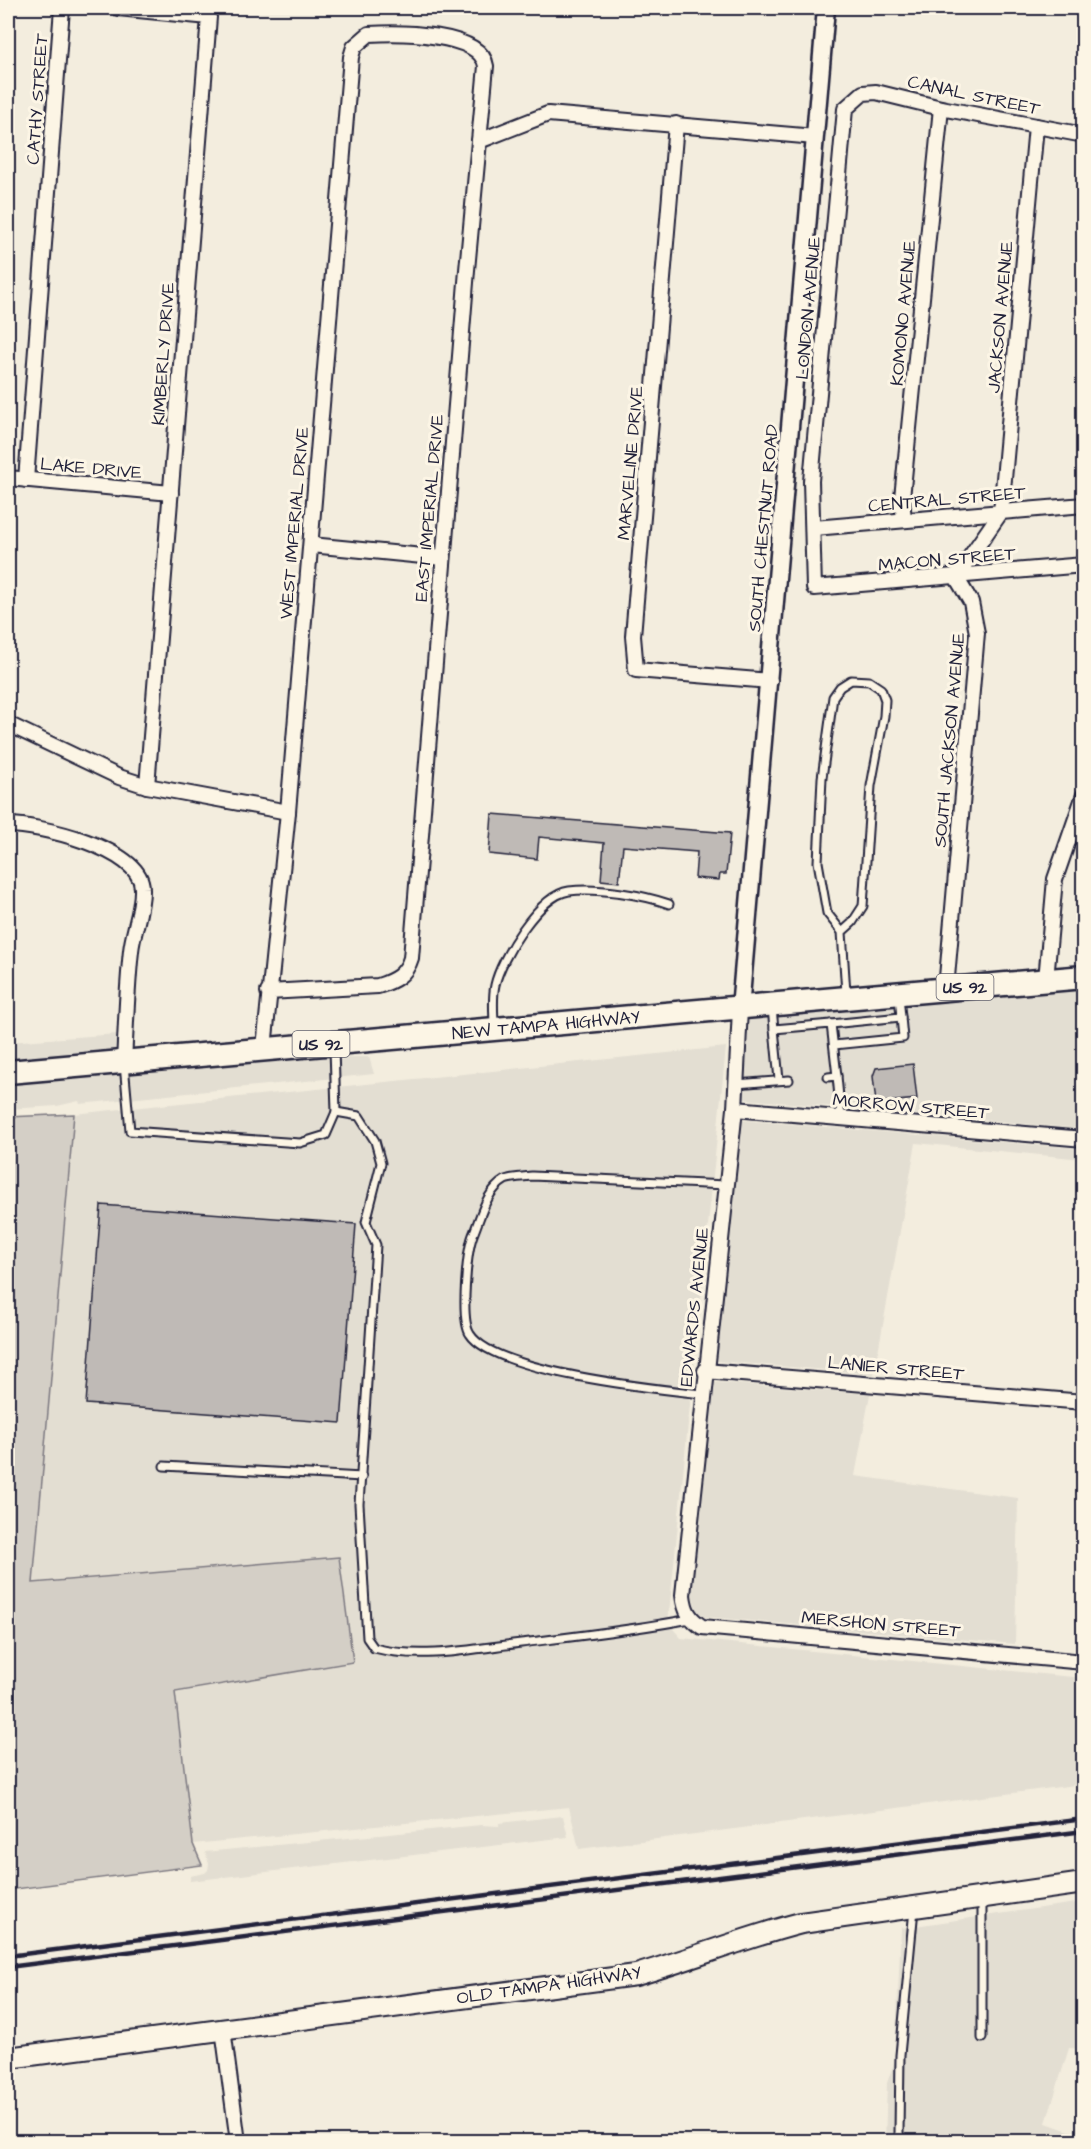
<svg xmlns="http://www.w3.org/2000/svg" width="1091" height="2149" font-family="'Architects Daughter',sans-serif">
	<rect width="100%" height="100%" fill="#f3edde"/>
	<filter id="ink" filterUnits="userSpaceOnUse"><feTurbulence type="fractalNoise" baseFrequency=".0167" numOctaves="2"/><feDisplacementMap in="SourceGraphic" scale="12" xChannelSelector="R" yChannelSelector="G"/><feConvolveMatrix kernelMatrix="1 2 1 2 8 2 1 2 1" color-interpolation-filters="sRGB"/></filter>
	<g filter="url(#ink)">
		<g fill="#e3ded2">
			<polygon points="1083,987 1083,1129 744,1099 749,1019"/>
			<polygon points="117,1034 115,1052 8,1062 8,1042"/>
			<polygon points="726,1047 668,1623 681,1638 1083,1678 1083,1784 579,1849 569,1807 193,1844 174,1692 352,1662 33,1584 74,1114"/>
			<polygon points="283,1057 369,1057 374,1074 80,1104 79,1101 57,1106 8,1109 8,1083"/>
			<polygon points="742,1120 1083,1149 1083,1159 916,1143 874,1374 715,1361"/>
			<polygon points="713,1382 870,1394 855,1476 1018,1498 1015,1644 705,1617 697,1611 692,1595"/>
			<polygon points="563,1816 568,1837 190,1881 190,1876 205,1873 208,1870 209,1864 205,1852 481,1825 499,1826 499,1823"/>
			<polygon points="1083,1902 1083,2049 1069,2048 1046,2123 1083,2136 1083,2141 885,2142 887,2083 895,2060 901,1928"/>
		</g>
		<polygon fill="#d4cfc6" stroke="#7b7880" stroke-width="1.5" points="74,1114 33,1583 339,1557 353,1662 175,1692 193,1844 202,1865 8,1890 8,1117"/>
		<g fill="#bfbab6" stroke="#22223b" stroke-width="1.5">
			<polygon points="492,814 730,833 726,874 720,874 719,880 695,878 697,852 623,846 619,882 601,880 604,843 539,837 537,859 489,854"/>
			<polygon points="913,1064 917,1099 876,1103 873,1076 876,1068"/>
			<polygon points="101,1205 356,1224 341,1423 86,1404"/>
		</g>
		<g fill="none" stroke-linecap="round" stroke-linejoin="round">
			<g stroke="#22223b" stroke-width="11">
				<g id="service">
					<polyline points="842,932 852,923 863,906 871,786 884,716 885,700 881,689 869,681 851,680 840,687 833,697 822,778 818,862 827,913 842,932 846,993"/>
					<polyline points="772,1008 779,1080"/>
					<polyline points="831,1024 901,1017"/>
					<path d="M 494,1027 C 494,1014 492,998 495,985 C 501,958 539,895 569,891 C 596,887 644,895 669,904"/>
					<polyline points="774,1029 831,1024 837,1076"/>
					<polyline points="834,1045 903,1038 899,996"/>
					<polyline points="124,1064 130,1131 300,1143 326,1135 336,1112 334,1048"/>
					<polyline points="828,1077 837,1076 841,1118"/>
					<polyline points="736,1084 789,1080"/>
					<path d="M 336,1112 L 359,1116 L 375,1141 L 381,1163 L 366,1222 L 376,1245 L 359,1504 L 367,1638 L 374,1648 C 421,1660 473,1649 521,1643 C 578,1636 634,1630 690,1619"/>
					<path d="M 702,1394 C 656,1389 494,1372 470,1334 C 460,1319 467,1251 473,1235 C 481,1216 486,1191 505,1180 C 512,1177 524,1177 532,1176 L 726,1185"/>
					<polyline points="164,1466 362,1477"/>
					<polyline points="982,2038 982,1899"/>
					<polyline points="907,2142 901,2139 899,2133 900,2055 914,1909"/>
				</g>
			</g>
			<g stroke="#22223b" stroke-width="18">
				<g id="minor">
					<polyline points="118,8 209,17 147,786"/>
					<polyline points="676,124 633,636 636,670 770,681"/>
					<polyline points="1084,135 941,108 876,92 863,93 845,109 811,481 814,588 1084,565"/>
					<polyline points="479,141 548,114 815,137"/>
					<polyline points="8,478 171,493"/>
					<polyline points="26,480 62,8"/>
					<polyline points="904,520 902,498 941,108"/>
					<polyline points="814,528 1084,505"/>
					<polyline points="311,545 443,558"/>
					<polyline points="8,724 119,777 147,786 288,812"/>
					<path d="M 8,825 C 38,825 141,848 142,888 C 143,908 133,931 131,951 C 127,988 126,1025 124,1062"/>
					<polyline points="1046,980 1055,879 1084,795"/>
					<polyline points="946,989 977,633 971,602 956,577 1001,512 1036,126"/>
					<path d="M 740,1009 L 735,1109 L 683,1595 C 685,1611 689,1618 702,1627 L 1084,1662"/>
					<path d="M 264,1048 L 288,812 L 351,57 L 354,47 L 369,34 C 397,32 481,32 486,66 L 467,270 L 411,958 C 406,975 394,981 378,986 L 268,992"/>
					<polyline points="735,1109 1084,1139"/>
					<polyline points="705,1371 1084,1402"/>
					<polyline points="223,2029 238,2142"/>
				</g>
			</g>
			<g stroke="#22223b" stroke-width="21">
				<polyline id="tertiary" points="740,1009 826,8"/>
			</g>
			<g stroke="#22223b" stroke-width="24">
				<path id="secondary" d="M 8,2058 L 636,1975 C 692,1959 746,1937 801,1923 L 1084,1883"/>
			</g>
			<g stroke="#22223b" stroke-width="27">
				<polyline id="primary" points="8,1072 1084,977"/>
			</g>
			<use href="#service" stroke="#fcf5e5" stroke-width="7"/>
			<use href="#minor" stroke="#fcf5e5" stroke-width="14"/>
			<use href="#tertiary" stroke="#fcf5e5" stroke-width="16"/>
			<use href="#secondary" stroke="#fcf5e5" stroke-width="20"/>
			<use href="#primary" stroke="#fcf5e5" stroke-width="22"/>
			<g stroke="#22223b" stroke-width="4.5">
				<polyline points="8,1956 1084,1819"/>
				<polyline points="8,1967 1084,1831"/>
			</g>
		</g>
	</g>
	<g text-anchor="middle" stroke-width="6" stroke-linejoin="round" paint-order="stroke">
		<g fill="#fcf5e5" stroke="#63616e" stroke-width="1.5">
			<rect x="936.5" y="974" width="57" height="26" rx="4.5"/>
			<rect x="292.5" y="1031" width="57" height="26" rx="4.5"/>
		</g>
		<g font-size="16" font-weight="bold" fill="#22223b">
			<text x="965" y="993">US 92</text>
			<text x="321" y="1050">US 92</text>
		</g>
		<g font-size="18" fill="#22223b" stroke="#fcf5e5">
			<text transform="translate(974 95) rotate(12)" y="6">CANAL STREET</text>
			<text transform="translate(37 99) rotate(-86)" y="6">CATHY STREET</text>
			<text transform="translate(808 308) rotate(-85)" y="6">LONDON AVENUE</text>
			<text transform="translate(903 313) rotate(-85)" y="6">KOMONO AVENUE</text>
			<text transform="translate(1000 317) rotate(-85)" y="6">JACKSON AVENUE</text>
			<text transform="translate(163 354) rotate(-86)" y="6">KIMBERLY DRIVE</text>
			<text transform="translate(630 463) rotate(-85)" y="6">MARVELINE DRIVE</text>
			<text transform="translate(91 468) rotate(5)" y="6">LAKE DRIVE</text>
			<text transform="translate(947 499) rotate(-5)" y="6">CENTRAL STREET</text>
			<text transform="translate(429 508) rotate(-85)" y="6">EAST IMPERIAL DRIVE</text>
			<text transform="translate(294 523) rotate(-85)" y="6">WEST IMPERIAL DRIVE</text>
			<text transform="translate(763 528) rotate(-85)" y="6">SOUTH CHESTNUT ROAD</text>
			<text transform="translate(947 559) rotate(-5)" y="6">MACON STREET</text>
			<text transform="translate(949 740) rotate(-85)" y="6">SOUTH JACKSON AVENUE</text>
			<text transform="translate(546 1025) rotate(-5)" y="6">NEW TAMPA HIGHWAY</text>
			<text transform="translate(911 1106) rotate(5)" y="6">MORROW STREET</text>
			<text transform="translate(694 1307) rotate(-84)" y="6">EDWARDS AVENUE</text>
			<text transform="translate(896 1368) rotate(5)" y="6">LANIER STREET</text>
			<text transform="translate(881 1624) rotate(5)" y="6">MERSHON STREET</text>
			<text transform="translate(549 1985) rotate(-8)" y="6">OLD TAMPA HIGHWAY</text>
		</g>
	</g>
	<rect width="1091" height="2149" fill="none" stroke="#fcf5e5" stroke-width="30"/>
	<rect x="15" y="15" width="1061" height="2119" fill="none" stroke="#22223b" stroke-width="2" filter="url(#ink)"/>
</svg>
